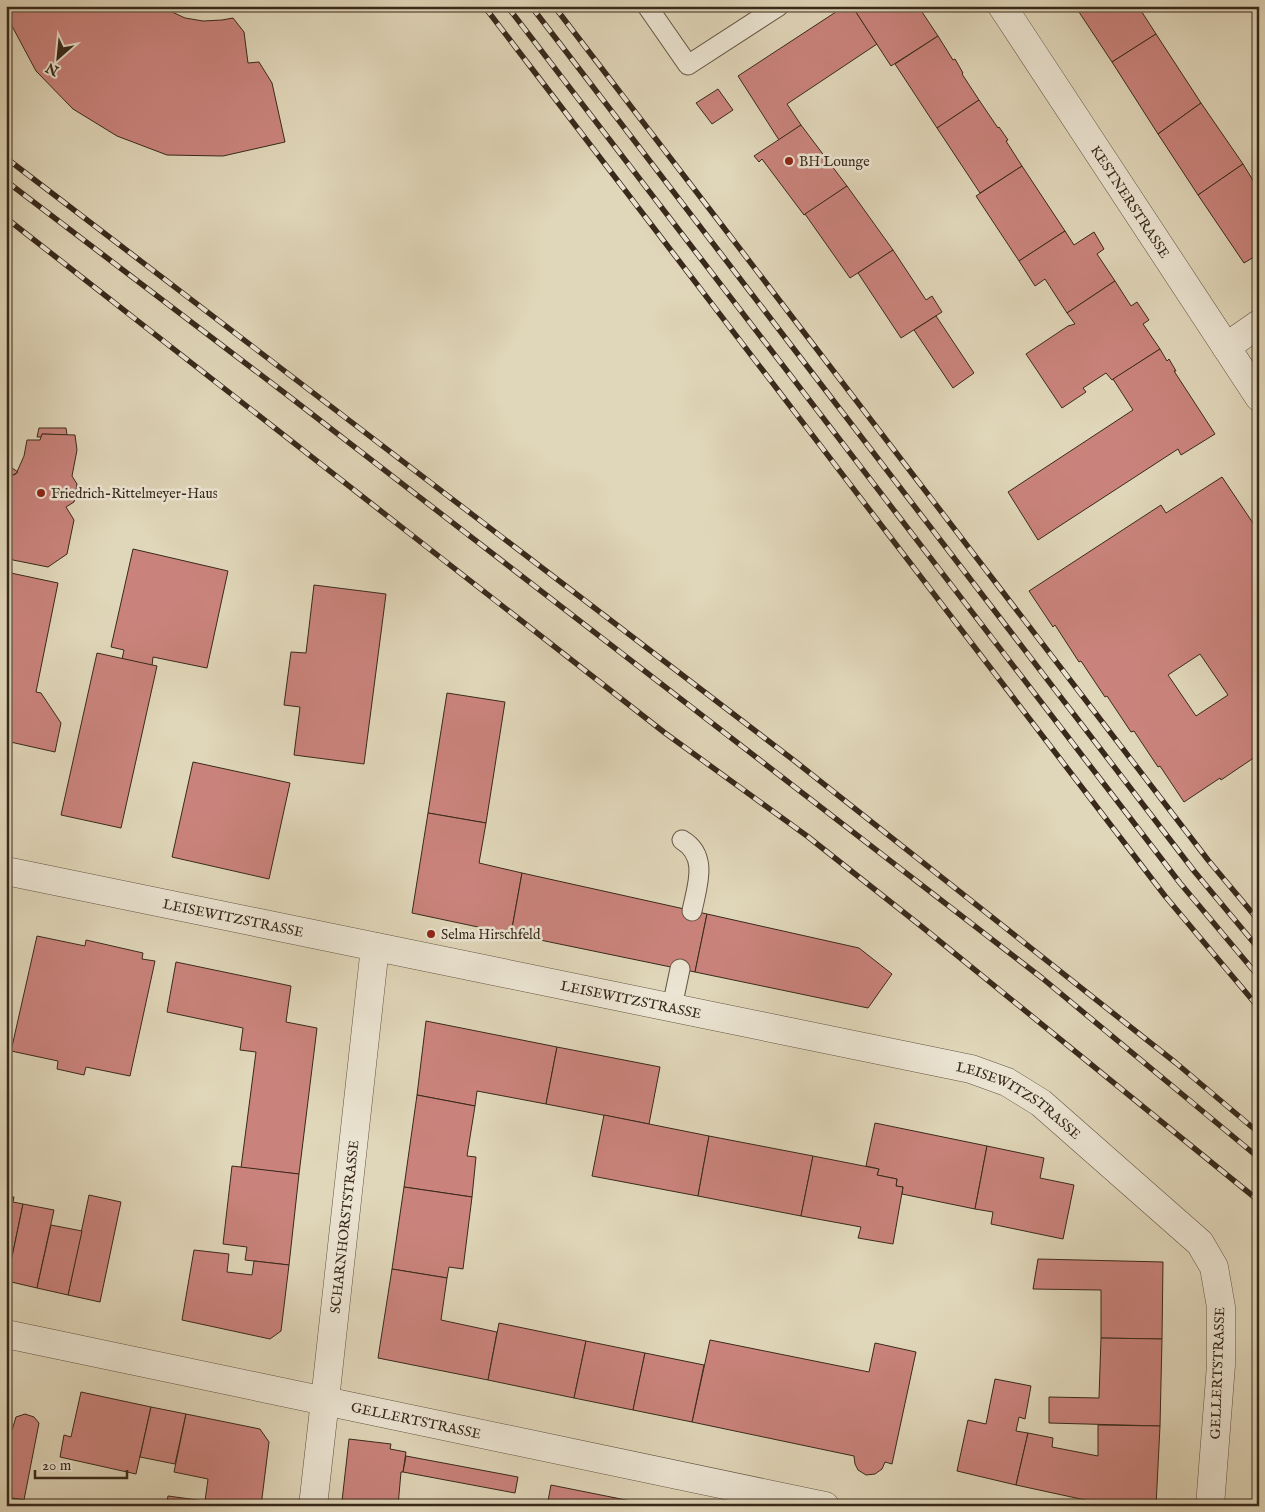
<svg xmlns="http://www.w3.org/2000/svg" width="1265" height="1512" font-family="'IM FELL English',serif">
	<rect width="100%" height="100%" fill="#e0d6b9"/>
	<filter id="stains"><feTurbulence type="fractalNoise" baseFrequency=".004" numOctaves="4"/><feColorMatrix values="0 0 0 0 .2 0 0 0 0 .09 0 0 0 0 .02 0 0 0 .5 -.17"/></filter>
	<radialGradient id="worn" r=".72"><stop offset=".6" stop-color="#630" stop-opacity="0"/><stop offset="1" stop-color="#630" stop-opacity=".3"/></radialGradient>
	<g fill="#ca837c" stroke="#38291b" fill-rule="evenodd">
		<polygon points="7,6 164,6 170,11 185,18 203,21 222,20 233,18 244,32 248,63 259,62 272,83 285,142 223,156 167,155 117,136 73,109 36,71 12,26"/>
		<polygon points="845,6 852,6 877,44 787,104 801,125 779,140 738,76"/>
		<polygon points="852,6 918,6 938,36 891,66"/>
		<polygon points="1075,6 1138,6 1156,34 1112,62"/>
		<polygon points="1156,34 1201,103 1158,134 1112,62"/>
		<polygon points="938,36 953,60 955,59 963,73 962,74 979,100 937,128 895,64"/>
		<polygon points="718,89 733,110 712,124 696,103"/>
		<polygon points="979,100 998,128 999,127 1008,140 1006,141 1022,166 980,193 937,128"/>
		<polygon points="1201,103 1243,164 1198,195 1158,134"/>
		<polygon points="801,125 847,186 804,215 762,159 759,162 754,156"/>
		<polygon points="1243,164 1254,182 1259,179 1259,254 1244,263 1198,195"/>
		<polygon points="1022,166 1065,231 1019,261 976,196"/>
		<polygon points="847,186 893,250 850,278 805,214"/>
		<polygon points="1065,231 1074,245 1094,232 1104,249 1097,254 1115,281 1067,313 1045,279 1035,286 1019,261"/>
		<polygon points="893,250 926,300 932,296 942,312 901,338 858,273"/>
		<polygon points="1115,281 1131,306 1137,302 1149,320 1143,324 1160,349 1112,380 1106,373 1083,388 1086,392 1062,408 1026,354 1068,326 1075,324 1067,313"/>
		<polygon points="936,316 974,373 953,388 914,330"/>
		<polygon points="1160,349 1167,361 1169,359 1176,371 1174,371 1215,434 1181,455 1178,449 1038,540 1008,492 1133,410 1113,379"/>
		<polygon points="39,428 66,428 67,435 42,434 41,437 37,437"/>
		<polygon points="42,434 75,435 77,450 72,476 77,484 74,502 66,507 74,520 67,554 48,567 13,560 6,549 6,472 8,471 13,475 16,474 24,456 27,440 40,440"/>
		<polygon points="6,464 18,472 13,475 8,471 6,472"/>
		<path d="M 1222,477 L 1259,532 L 1259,756 L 1258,755 L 1221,780 L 1220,778 L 1184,802 L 1160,766 L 1158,767 L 1134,731 L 1131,732 L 1107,696 L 1105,697 L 1081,661 L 1079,662 L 1055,625 L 1053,627 L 1029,591 L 1161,505 L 1166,513 ZM 1200,654 L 1228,695 L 1196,716 L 1168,675 Z"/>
		<polygon points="133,549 228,571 207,668 153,657 152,666 122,659 124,650 111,647"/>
		<polygon points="6,572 58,583 36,692 41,693 61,723 55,752 6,741"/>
		<polygon points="314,585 386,594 364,764 294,755 300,707 284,705 291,652 306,653"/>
		<polygon points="97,653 157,666 121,828 61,815"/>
		<polygon points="447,693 505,702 486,823 428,813"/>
		<polygon points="6,731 12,732 10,742 6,741"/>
		<polygon points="6,741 12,742 6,769"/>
		<polygon points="193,762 290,783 269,879 172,857"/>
		<polygon points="428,813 486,823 479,863 522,873 511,934 412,913"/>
		<polygon points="522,873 707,914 695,972 511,934"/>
		<polygon points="707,914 859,948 892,974 868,1008 695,972"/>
		<polygon points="37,936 85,946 86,940 143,953 142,959 155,961 130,1076 86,1067 84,1075 57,1069 58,1061 11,1051"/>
		<polygon points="176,962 291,986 286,1022 317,1028 299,1174 241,1168 256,1052 240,1050 243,1028 167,1012"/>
		<polygon points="426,1021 557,1047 546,1104 477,1091 475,1106 417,1095"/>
		<polygon points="557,1047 660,1067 649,1124 546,1104"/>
		<polygon points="417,1095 475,1106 467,1156 476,1157 472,1197 404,1187"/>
		<polygon points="604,1115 709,1136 698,1196 592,1176"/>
		<polygon points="875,1123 987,1146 975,1209 902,1194 903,1187 896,1186 897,1179 877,1175 879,1169 866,1166"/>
		<polygon points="709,1136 813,1156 801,1216 698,1196"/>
		<polygon points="987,1146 1044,1158 1040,1178 1074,1185 1063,1239 991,1224 993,1212 975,1209"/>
		<polygon points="813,1156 879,1169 877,1175 897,1179 896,1186 903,1187 893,1244 858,1238 861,1227 801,1216"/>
		<polygon points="232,1166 299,1174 289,1265 245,1260 247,1247 223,1244"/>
		<polygon points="404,1187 472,1197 463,1269 449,1267 447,1278 392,1269"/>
		<polygon points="89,1195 121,1202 100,1302 68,1295"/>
		<polygon points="6,1196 14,1197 13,1202 23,1204 7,1281"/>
		<polygon points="23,1204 54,1210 37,1288 7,1281"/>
		<polygon points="51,1225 82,1231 68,1295 37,1288"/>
		<polygon points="194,1250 229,1254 227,1272 252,1275 254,1261 289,1265 281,1331 270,1339 182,1320"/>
		<polygon points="1038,1259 1163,1262 1162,1339 1101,1338 1101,1290 1033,1289"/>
		<polygon points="392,1269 447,1278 441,1320 497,1332 488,1380 378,1358"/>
		<polygon points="499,1323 586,1341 574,1398 488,1380"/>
		<polygon points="1101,1338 1162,1339 1160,1426 1049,1423 1049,1397 1099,1398"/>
		<polygon points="710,1340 869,1372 875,1343 916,1352 892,1464 885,1462 882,1469 875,1474 866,1475 858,1470 855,1464 854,1456 692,1422"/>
		<polygon points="586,1341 645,1353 633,1410 574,1398"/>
		<polygon points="645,1353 704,1365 692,1422 633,1410"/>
		<polygon points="995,1379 1031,1386 1025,1419 1019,1417 1016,1431 1028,1433 1016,1485 957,1471 968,1420 986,1424"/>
		<polygon points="81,1392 151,1407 136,1474 60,1457 64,1435 71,1437"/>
		<polygon points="151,1407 186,1414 175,1464 140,1457"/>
		<polygon points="25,1414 34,1417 39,1423 24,1500 6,1497 6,1428 12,1430 16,1417"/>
		<polygon points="186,1414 260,1429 269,1442 261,1506 246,1506 205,1501 208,1479 174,1472"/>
		<polygon points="1098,1425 1160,1426 1156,1506 1113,1506 1016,1485 1028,1433 1053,1438 1052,1447 1098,1456"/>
		<polygon points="349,1439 391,1444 390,1449 406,1452 403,1472 401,1472 398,1506 369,1506 369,1505 342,1501"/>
		<polygon points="406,1456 518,1477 515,1493 403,1472"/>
		<polygon points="551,1485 656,1506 547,1506"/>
		<polygon points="168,1496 205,1501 246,1506 166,1506"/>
	</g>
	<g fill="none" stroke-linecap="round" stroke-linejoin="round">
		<g stroke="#625442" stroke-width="21">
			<g id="lane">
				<polyline points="647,6 688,65 779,6"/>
				<path d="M 682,840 C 709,856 697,886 692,911"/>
				<polyline points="672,1007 680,969"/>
			</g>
		</g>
		<g stroke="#625442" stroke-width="29">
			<g id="street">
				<path id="s1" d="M 1002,6 L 1259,397"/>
				<polyline points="1226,347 1259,324"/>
				<path id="s2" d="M 6,871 L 971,1069 L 1007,1082 L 1041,1103 L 1200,1243 L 1214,1267 L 1221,1307 L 1221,1365 L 1210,1506"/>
				<path id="s3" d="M 6,1334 L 825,1506"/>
				<path id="s4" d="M 313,1506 L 325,1400 L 375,947"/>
			</g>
		</g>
		<use href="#lane" stroke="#ebe4d2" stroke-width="19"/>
		<use href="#street" stroke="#ebe4d2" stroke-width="28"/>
		<g stroke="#38291b" stroke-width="5.5">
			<g id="rail">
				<polyline points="484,6 1165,896 1259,1008"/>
				<polyline points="507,6 1180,883 1259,977"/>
				<polyline points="531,6 1194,871 1259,949"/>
				<polyline points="554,6 1208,860 1259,921"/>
				<polyline points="6,158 796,762 1176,1063 1259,1133"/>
				<polyline points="6,181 286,394 1042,978 1259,1158"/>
				<polyline points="6,218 665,733 807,836 921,926 1259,1201"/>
			</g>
		</g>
		<use href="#rail" stroke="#ebe4d2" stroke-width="4" stroke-dasharray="11" stroke-linecap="butt"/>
	</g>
	<g fill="#8f2418" stroke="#ebe4d2" stroke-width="2">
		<circle cx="789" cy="161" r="5"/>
		<circle cx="41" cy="493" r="5"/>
		<circle cx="431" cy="934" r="5"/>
	</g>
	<g text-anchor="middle" stroke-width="5" stroke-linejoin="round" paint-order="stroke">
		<g font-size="14" fill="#38291b" stroke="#ebe4d2" text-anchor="start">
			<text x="799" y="166">BH Lounge</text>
			<text x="51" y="498">Friedrich-Rittelmeyer-Haus</text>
			<text x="441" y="939">Selma Hirschfeld</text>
		</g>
		<g font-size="14" fill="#38291b" stroke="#ebe4d2">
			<text dy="5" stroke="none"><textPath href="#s1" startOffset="234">KESTNERSTRASSE</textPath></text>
			<text dy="5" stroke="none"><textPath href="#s2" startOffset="232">LEISEWITZSTRASSE</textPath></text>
			<text dy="5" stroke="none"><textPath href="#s2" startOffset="638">LEISEWITZSTRASSE</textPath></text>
			<text dy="5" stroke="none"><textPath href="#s2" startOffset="1042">LEISEWITZSTRASSE</textPath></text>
			<text dy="5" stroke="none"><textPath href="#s4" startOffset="281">SCHARNHORSTSTRASSE</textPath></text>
			<text transform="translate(1217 1373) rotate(-88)" y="5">GELLERTSTRASSE</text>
			<text dy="5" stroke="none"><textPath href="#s3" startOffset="419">GELLERTSTRASSE</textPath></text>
		</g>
	</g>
	<rect width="1265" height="1512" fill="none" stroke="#e0d6b9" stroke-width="25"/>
	<rect x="8" y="8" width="1250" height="1497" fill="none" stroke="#38291b" stroke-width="2.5"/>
	<rect x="12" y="12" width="1240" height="1487" fill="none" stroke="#38291b"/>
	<g transform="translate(58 58) rotate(207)" stroke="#ebe4d2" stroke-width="4" paint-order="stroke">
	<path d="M0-4L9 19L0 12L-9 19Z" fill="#38291b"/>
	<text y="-8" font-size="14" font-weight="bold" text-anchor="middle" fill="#38291b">N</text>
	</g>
	<path d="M35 1470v8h92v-8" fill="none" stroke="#38291b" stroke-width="2.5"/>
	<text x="42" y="1470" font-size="15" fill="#38291b" stroke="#ebe4d2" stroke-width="4" paint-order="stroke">20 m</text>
	<rect width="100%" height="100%" filter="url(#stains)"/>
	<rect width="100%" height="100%" fill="url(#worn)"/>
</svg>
